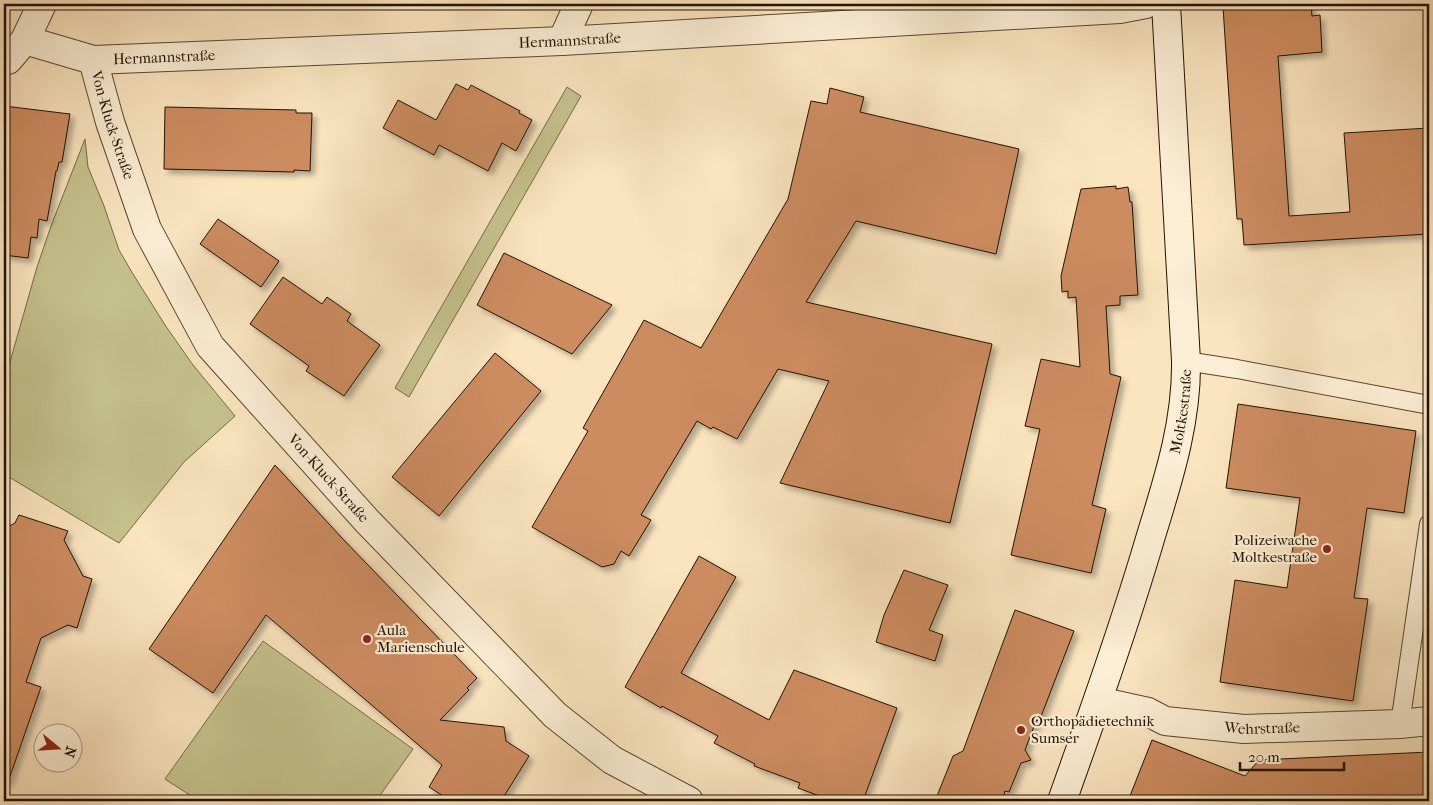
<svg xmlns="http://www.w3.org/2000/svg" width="1433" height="805" font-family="'IM FELL French Canon',serif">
	<defs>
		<filter id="shadow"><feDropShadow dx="4.5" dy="4.5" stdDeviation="2.5" flood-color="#0004"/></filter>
	</defs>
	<rect width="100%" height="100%" fill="#fae5bf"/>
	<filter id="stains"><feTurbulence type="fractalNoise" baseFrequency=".004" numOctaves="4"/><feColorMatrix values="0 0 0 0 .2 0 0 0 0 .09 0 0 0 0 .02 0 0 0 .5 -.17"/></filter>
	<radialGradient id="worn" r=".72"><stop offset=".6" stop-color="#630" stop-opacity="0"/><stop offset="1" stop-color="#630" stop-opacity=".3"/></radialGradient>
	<g fill="#c5c28d" stroke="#746a46">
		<polygon points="567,87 581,96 409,397 395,388"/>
		<polygon points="85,139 88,167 104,206 119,250 133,274 165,325 193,365 235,416 184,462 119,543 4,474 4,383 37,267 51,226"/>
		<polygon points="263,641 413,749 376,801 199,801 165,779"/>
	</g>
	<g fill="#cc8c61" stroke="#221200" filter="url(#shadow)">
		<polygon points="1276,4 1311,4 1312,16 1320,15 1322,52 1278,56 1289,216 1350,212 1344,133 1429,128 1427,207 1428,234 1244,245 1242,219 1237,219 1223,7"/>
		<polygon points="456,84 468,90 471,85 520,111 519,113 532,120 516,151 502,143 488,171 439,145 434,155 383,128 398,100 436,120"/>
		<polygon points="830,88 864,97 860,112 1019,149 996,254 856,221 806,302 992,344 950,523 780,483 829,381 778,369 737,439 713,427 711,429 697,421 641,515 651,520 629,556 621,551 614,564 602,567 532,527 588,431 583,428 644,320 701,348 788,199 811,101 827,104"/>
		<polygon points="4,106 70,114 62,162 59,162 57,171 56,171 47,221 39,219 37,238 31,237 28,258 4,255"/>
		<polygon points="165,107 296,110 296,113 312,113 310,171 294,170 294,172 164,169"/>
		<polygon points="1116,186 1116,189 1128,187 1130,202 1132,202 1138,295 1120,296 1120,305 1106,306 1110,374 1121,377 1092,505 1106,509 1091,573 1011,555 1040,429 1025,426 1041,359 1080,367 1076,297 1068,298 1068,291 1062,292 1061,276 1081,189"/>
		<polygon points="218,219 279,261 261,287 200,244"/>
		<polygon points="504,253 612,305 572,354 477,305"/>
		<polygon points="283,277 322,304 327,297 351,314 347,321 380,345 344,396 306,371 309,366 250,324"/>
		<polygon points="495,353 541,391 439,516 392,477"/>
		<polygon points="1238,404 1416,431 1404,513 1367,508 1354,598 1368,599 1353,701 1220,682 1235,580 1287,588 1300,498 1226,488"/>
		<polygon points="275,465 341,537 477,678 467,688 469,690 440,720 504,727 506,741 529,756 501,801 451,801 429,787 442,765 266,615 213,693 149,649"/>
		<polygon points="19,515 68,531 64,540 83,576 92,579 77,628 68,625 41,638 26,682 41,687 8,782 4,782 4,529 15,523"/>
		<polygon points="699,556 736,577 681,673 769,720 794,670 897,708 863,801 833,801 798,788 800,783 754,766 755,764 714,743 718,736 662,706 661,708 625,687"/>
		<polygon points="904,570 948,585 929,630 943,635 935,661 876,642 884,615"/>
		<polygon points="1015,610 1074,631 1040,719 1036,721 1025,750 1031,760 1021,763 1009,792 1005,791 1002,801 935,801 953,756 963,751"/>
		<polygon points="1152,740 1245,776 1259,760 1429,752 1429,801 1128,801"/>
	</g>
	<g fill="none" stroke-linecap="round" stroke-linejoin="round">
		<g stroke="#584730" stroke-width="20">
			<g id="lane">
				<polyline points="1186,361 1237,369 1429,405"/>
				<polyline points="1400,724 1429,524"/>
			</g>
		</g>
		<g stroke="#584730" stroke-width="30">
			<g id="street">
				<path id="s1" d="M 25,40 L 93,60 L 562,41 L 1120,9 L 1146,4"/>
				<polyline points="562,41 579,4"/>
				<path id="s2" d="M 93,60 L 110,122 L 147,229 L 210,346 L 367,521 L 555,715 L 612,760 L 689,801"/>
				<polyline points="4,61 8,60 25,40 42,4"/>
				<path id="s3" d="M 1098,701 L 1148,712 L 1165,721 L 1244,729 L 1400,724 L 1429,721"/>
			</g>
		</g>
		<g stroke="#221200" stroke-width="30">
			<g id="secondary">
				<path id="s4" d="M 1062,801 C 1093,714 1124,627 1150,539 C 1168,480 1187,423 1186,361 L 1166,4"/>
			</g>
		</g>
		<use href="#lane" stroke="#fceed5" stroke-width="18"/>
		<use href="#street" stroke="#fceed5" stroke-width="28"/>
		<use href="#secondary" stroke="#fceed5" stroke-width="28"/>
	</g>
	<g fill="#8f2418" stroke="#fceed5" stroke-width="2">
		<circle cx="1327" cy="549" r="5"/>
		<circle cx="367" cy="639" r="5"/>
		<circle cx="1021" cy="730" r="5"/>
	</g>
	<g text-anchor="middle" stroke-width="4.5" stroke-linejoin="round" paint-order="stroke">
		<g font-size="15" fill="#221200" stroke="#fceed5">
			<text dy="5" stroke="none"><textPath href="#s1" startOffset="548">Hermannstraße</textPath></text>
			<text dy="5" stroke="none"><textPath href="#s1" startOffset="142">Hermannstraße</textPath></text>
			<text dy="5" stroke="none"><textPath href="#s2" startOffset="68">Von-Kluck-Straße</textPath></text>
			<text dy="5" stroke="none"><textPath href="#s4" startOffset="408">Moltkestraße</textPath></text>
			<text dy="5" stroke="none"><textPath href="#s2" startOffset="488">Von-Kluck-Straße</textPath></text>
			<text dy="5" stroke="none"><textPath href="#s3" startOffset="168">Wehrstraße</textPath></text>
		</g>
		<g font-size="15" fill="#221200" stroke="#fceed5" text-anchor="start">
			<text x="1317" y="545" text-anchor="end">Polizeiwache<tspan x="1317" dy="17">Moltkestraße</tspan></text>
			<text x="377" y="635">Aula<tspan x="377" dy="17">Marienschule</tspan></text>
			<text x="1031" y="726">Orthopädietechnik<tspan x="1031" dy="17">Sumser</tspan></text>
		</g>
	</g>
	<rect width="1433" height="805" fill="none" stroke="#fae5bf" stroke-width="20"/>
	<rect x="5" y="5" width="1423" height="795" fill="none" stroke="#221200" stroke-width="2.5"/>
	<rect x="10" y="10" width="1413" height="785" fill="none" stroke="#221200"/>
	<g transform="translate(58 748) rotate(108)"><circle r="24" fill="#fceed5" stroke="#a59680"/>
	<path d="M0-4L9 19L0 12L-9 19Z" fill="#8f2418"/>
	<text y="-8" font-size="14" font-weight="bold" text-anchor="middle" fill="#221200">N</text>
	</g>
	<path d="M1240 762v8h104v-8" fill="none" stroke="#221200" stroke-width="2.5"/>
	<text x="1248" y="762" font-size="15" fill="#221200" stroke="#fceed5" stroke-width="4" paint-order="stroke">20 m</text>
	<rect width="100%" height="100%" filter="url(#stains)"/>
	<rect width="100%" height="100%" fill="url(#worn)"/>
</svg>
